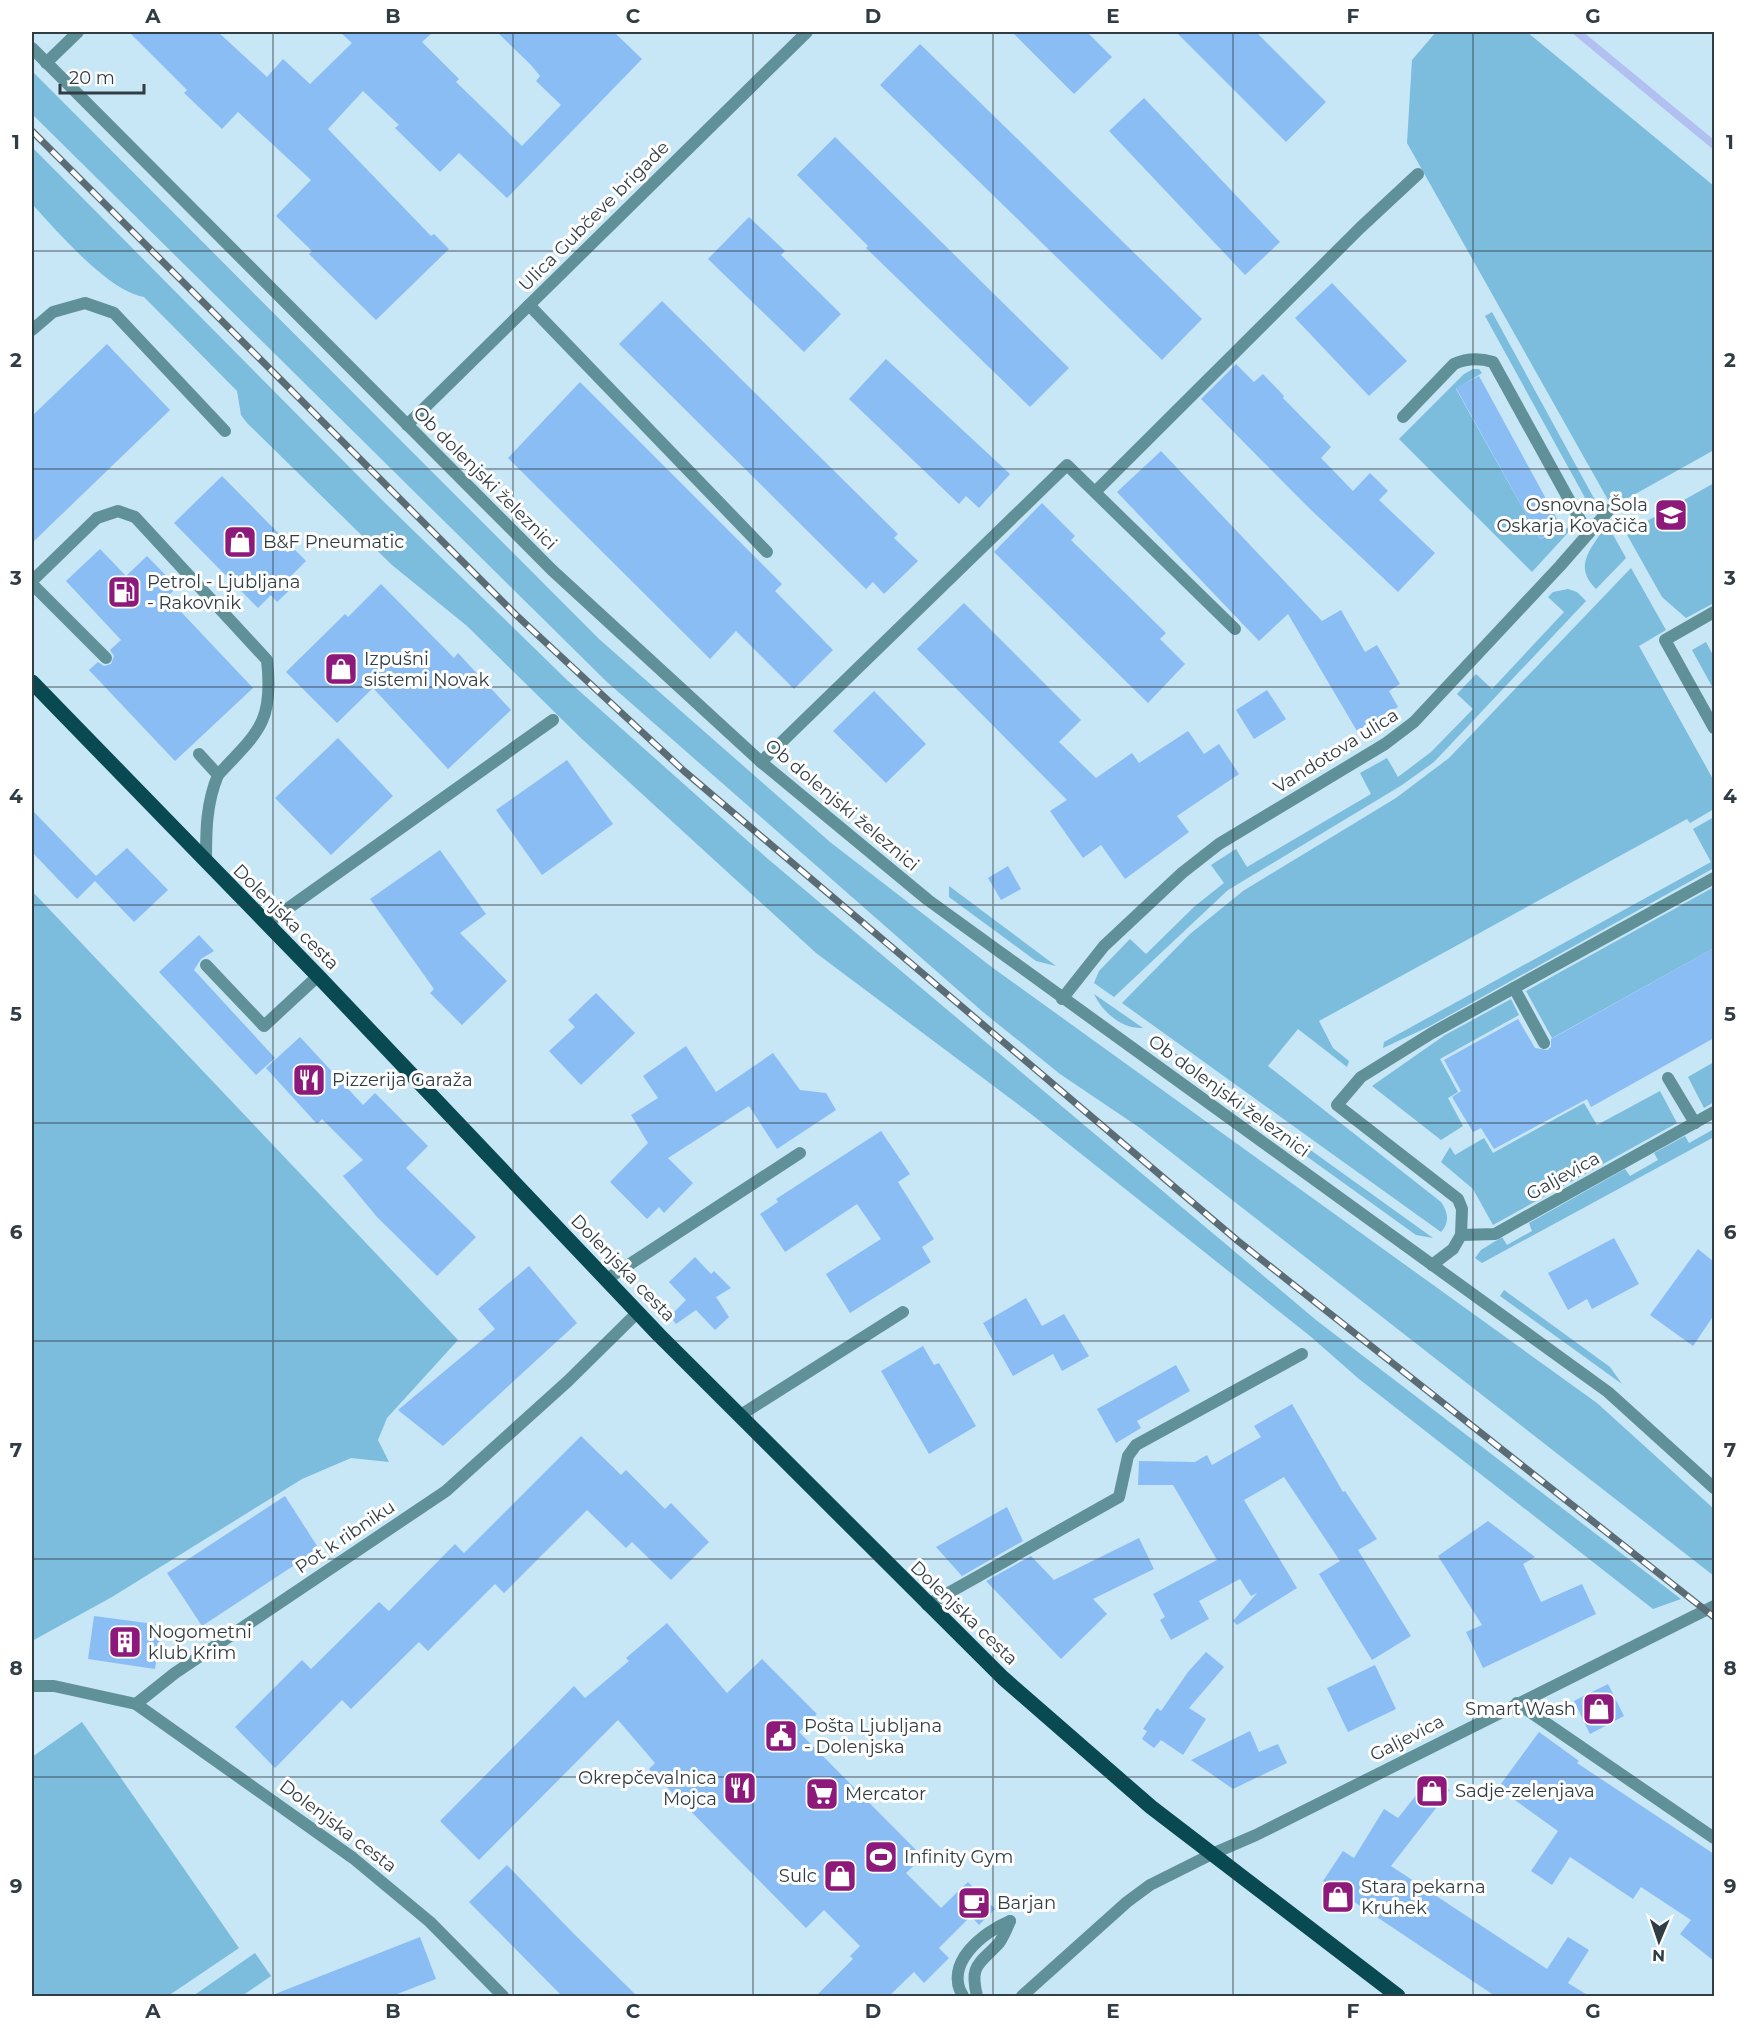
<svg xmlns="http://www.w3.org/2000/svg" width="1746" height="2028" font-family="Montserrat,sans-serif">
	<rect width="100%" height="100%" fill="#c7e6f6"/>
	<g fill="#7cbcdd">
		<polygon points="1436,32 1527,32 1714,186 1714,450 1612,507 1407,143 1412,60"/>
		<polygon points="32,71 599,639 830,842 993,968 1597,1403 1714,1509 1714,1576 1140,1128 1060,1074 983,1012 607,682 32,114"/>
		<path d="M 32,147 L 382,500 L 567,680 L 768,859 L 1316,1320 L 1681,1599 L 1653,1609 L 1359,1379 L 1310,1336 L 1031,1114 L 816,953 L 582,739 L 467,626 L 392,565 L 247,423 L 241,415 L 237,391 L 144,297 C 108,291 58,232 32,204 Z"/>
		<polygon points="1492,312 1596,502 1589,505 1485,316"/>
		<polygon points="1473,369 1479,369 1482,373 1456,389 1540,539 1575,525 1532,572 1399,439 1464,374"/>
		<polygon points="1714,483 1714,569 1712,571 1714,576 1714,603 1686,618 1662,597 1626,533"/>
		<path d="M 1607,524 L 1626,558 L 1596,589 C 1572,565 1592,548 1607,524 Z"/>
		<path d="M 1631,568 L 1666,630 L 1639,646 L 1714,781 L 1714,809 L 1690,823 L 1687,819 L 1319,1021 L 1333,1048 L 1349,1061 L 1347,1067 L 1298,1029 L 1268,1066 L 1441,1202 C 1448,1212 1450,1223 1441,1232 L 1122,1003 L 1190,934 L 1243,891 L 1396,798 L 1449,758 Z"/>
		<polygon points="1568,589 1577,592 1586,601 1434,762 1402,785 1228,890 1114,997 1094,983 1099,971 1130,939 1146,954 1195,906 1224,883 1211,865 1236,849 1247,867 1371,794 1360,773 1387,758 1398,777 1431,752 1473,709 1457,694 1476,674 1492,689 1564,612 1548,597 1553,592"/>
		<polygon points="1706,642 1714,657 1714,690 1692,650"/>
		<polygon points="1714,817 1714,868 1428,1027 1383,1048 1384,1042 1711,862 1693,829"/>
		<polygon points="949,886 1056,966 1036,961 949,897"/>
		<polygon points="1714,887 1714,948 1552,1038 1526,991"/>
		<polygon points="32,891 458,1340 387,1418 378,1440 389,1462 351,1458 302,1479 112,1597 32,1641"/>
		<path d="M 1094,994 L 1143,1028 C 1122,1029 1103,1013 1094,994 Z"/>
		<polygon points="1511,999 1519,1015 1440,1059 1458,1092 1448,1098 1463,1126 1441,1140 1372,1086 1445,1035"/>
		<polygon points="1174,1052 1433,1238 1416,1235 1181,1066"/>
		<polygon points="1714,1062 1714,1102 1704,1108 1688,1077"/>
		<polygon points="1660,1091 1677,1123 1493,1225 1473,1189 1441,1162 1450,1147 1455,1155 1484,1138 1493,1153 1584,1103 1597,1125"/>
		<polygon points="1714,1129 1714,1137 1482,1263 1475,1258 1481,1250 1502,1237 1507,1245 1532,1231 1529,1223 1625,1169 1630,1176 1658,1160 1654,1153 1685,1136 1689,1143"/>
		<polygon points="1504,1290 1610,1367 1622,1384 1500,1296"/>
		<polygon points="82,1722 239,1948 168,1996 32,1996 32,1757"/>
		<polygon points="255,1953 271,1976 242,1996 193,1996"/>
	</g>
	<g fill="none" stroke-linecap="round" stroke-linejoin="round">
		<polyline stroke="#b1bff1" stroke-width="8" points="1577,32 1714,145"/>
	</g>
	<g fill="#8bbdf5">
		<polygon points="129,32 218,32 267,77 283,59 310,84 352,43 340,32 433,32 422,42 459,79 456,82 522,146 561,105 536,81 540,76 531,65 497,32 614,32 642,59 507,198 459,153 440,172 395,128 399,125 363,91 328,129 431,236 434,234 449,249 376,320 309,254 312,251 276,216 311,180 238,112 222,129 184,93 187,90"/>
		<polygon points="1012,32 1087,32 1112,57 1074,94"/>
		<polygon points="1176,32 1256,32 1326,102 1286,142"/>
		<polygon points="920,44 1202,319 1162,360 880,85"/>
		<polygon points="1144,98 1280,242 1245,275 1109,131"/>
		<polygon points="835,137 1069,368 1030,407 866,248 868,246 797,175"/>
		<polygon points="749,217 785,251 781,255 841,314 804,352 708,259"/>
		<polygon points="1332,283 1407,361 1369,396 1295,318"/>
		<polygon points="662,301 898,534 894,538 918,561 884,594 873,582 866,589 619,344"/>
		<polygon points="107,344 170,410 32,543 32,416"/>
		<polygon points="886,359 1010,474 979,508 966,496 959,504 849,399"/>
		<polygon points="1236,364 1254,382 1263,374 1284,396 1283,398 1331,447 1321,458 1353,491 1370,473 1388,491 1379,500 1435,553 1398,592 1309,508 1201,399"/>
		<polygon points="1479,376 1562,528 1540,539 1456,388"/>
		<polygon points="580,382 782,584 775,591 833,650 794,689 736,631 710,659 508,458"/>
		<polygon points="1161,451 1322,621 1341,610 1365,652 1377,645 1400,684 1389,691 1398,707 1357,731 1288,614 1259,641 1117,492"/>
		<polygon points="222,476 306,561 290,577 296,584 277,602 271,595 258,608 174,523"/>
		<polygon points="1042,503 1075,536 1071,540 1166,633 1160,639 1185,664 1148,703 994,552"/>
		<polygon points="100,549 126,576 147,556 177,587 167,597 253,688 175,761 89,670 98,662 104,666 111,664 114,656 110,650 121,640 66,581"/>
		<polygon points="381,584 454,658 458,653 511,710 448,769 373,688 337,723 286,672 345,614 348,617"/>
		<polygon points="964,603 1081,720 1059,742 1096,778 1132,753 1139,763 1188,731 1204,754 1219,744 1239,774 1177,816 1189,832 1125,879 1101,845 1083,858 1050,811 1067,800 917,649"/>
		<polygon points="1267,690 1286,719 1254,739 1236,710"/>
		<polygon points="874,691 926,744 886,783 833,731"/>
		<polygon points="338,738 393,796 331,855 275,798"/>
		<polygon points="567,760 613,824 542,875 496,810"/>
		<polygon points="32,810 96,876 127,848 168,890 134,922 95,881 77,899 32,852"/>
		<polygon points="440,850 486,914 460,933 507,981 462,1025 430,993 434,989 370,899"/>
		<polygon points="1008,866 1021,889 1001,900 988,878"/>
		<polygon points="199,935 214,951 201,959 194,970 275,1058 256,1075 159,972"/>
		<polygon points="1714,948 1714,1038 1591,1107 1587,1099 1494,1149 1481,1128 1473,1132 1452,1097 1461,1091 1444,1060 1518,1019 1535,1048 1547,1050 1551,1047 1551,1039"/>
		<polygon points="596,993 635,1033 581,1085 549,1051 575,1027 568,1020"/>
		<polygon points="300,1037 363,1105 375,1093 428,1146 406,1168 476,1237 437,1276 377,1217 343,1176 363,1160 322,1119 317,1124 266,1068"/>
		<polygon points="686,1046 716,1092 773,1053 800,1090 826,1093 836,1110 777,1149 749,1106 668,1158 693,1183 664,1213 659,1207 647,1219 610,1182 648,1143 631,1115 658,1098 643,1076"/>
		<polygon points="881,1131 910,1174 898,1182 934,1239 922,1247 931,1262 850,1313 826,1274 881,1239 857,1204 785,1252 760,1214 778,1202 776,1199"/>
		<polygon points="1614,1238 1639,1284 1592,1309 1587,1299 1568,1310 1548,1273"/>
		<polygon points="1698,1249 1714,1262 1714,1315 1693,1346 1650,1315"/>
		<polygon points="695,1257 711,1274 714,1271 731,1288 716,1297 729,1317 715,1330 696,1310 676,1324 670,1316 686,1300 669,1282"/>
		<polygon points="529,1266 577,1323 443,1446 398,1410 495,1329 478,1309"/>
		<polygon points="1026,1298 1042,1326 1064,1314 1089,1356 1062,1371 1053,1354 1013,1376 983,1323"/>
		<polygon points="923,1346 934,1365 939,1363 976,1426 929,1454 881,1371"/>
		<polygon points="1176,1365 1190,1391 1137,1421 1141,1428 1116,1443 1097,1409"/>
		<polygon points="1292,1404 1343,1492 1345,1491 1377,1539 1358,1550 1411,1636 1372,1660 1319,1574 1340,1561 1284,1477 1244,1500 1297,1588 1237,1625 1233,1621 1257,1593 1251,1596 1240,1579 1199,1601 1209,1619 1171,1640 1160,1620 1165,1617 1153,1594 1217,1560 1173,1485 1138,1485 1139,1461 1195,1462 1207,1455 1212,1465 1261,1437 1254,1426"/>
		<polygon points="581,1436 621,1475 626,1470 665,1509 671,1503 709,1542 671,1580 632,1542 626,1548 587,1510 504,1593 495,1584 428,1651 419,1642 351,1709 342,1700 275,1768 235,1727 302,1660 311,1669 379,1602 389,1611 455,1544 464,1553"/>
		<polygon points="285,1496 319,1549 202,1626 167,1573"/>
		<polygon points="1007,1507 1023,1541 962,1576 936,1547"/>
		<polygon points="1488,1521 1535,1557 1523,1564 1541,1602 1582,1584 1596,1614 1483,1668 1466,1632 1482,1625 1438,1556"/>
		<polygon points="1139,1538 1154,1569 1093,1599 1107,1614 1061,1659 986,1581 1031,1556 1054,1580"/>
		<polygon points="94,1616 162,1625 155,1669 88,1659"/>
		<polygon points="667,1623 727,1693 762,1659 817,1714 799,1732 923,1857 906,1873 941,1908 968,1882 995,1909 979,1925 971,1916 939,1948 949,1958 924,1983 914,1972 889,1996 816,1996 853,1959 850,1956 860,1946 824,1910 806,1928 649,1769 655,1763 618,1720 479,1860 440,1821 574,1686 585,1698 629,1661 626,1658"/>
		<polygon points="1206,1652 1224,1667 1189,1708 1206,1719 1183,1755 1161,1740 1154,1748 1142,1739 1147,1731 1143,1729 1157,1708 1161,1711 1188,1672"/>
		<polygon points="1375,1665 1396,1709 1348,1732 1327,1688"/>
		<polygon points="1608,1684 1624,1716 1590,1734 1574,1701"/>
		<polygon points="1250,1731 1259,1752 1278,1744 1287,1763 1233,1789 1191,1760"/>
		<polygon points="1539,1732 1579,1761 1577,1763 1714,1854 1714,1961 1680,1934 1691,1920 1641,1887 1633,1899 1570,1857 1552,1885 1531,1871 1558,1831 1498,1788"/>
		<polygon points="1432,1775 1450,1790 1391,1866 1547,1969 1568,1937 1589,1950 1568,1983 1589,1996 1495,1996 1323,1881 1343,1851 1354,1858 1384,1809 1398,1818"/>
		<polygon points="507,1865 573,1933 637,1996 562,1996 469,1902"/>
		<polygon points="420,1937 436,1979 392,1996 270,1996"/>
	</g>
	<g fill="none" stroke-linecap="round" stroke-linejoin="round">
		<g stroke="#609199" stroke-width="12">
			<polyline points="46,63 78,32"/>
			<polyline points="529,305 767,552"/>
			<polyline points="32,330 53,312 85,303 114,313 225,431"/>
			<path d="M 1403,417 L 1454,364 C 1467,358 1480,358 1493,362 L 1588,534"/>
			<polyline points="1095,492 1360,228 1418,174"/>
			<path d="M 32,581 L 97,518 L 118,511 L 135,517 L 267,660 C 274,723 258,732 218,775"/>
			<polyline points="32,584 106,658"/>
			<polyline points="1714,612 1665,640 1714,728"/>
			<path d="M 199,754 L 218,775 C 206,804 206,831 206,862"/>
			<polyline points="761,762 1067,465 1235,629"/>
			<polyline points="266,924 553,720"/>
			<polyline points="206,965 264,1026 318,976"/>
			<polyline points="1514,988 1544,1043"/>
			<polyline points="1668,1078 1695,1123"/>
			<polyline points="1461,1235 1462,1209 1458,1199 1337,1105 1361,1077 1432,1033 1714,878"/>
			<polyline points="1432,1265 1453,1249 1461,1235 1495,1234 1714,1112"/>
			<polyline points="607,1279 800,1153"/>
			<polyline points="739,1416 903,1312"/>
			<polyline points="927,1605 1119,1497 1128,1456 1136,1445 1302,1354"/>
			<path d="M 963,1996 C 943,1964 983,1932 1010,1921"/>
			<path d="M 977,1996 C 969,1964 980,1964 999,1943 C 1004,1936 1007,1928 1010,1921"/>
		</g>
		<g stroke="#609199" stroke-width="12">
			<polyline points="407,425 807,32"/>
			<polyline points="1062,999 1104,946 1182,873 1219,844 1385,744 1414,722 1560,566 1609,510"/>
			<polyline points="32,1686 54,1686 136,1704 353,1858 430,1922 503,1996"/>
			<polyline points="1517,1703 1714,1838"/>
			<polyline points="136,1704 175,1673 446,1491 568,1381 638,1312"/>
			<polyline points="1022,1996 1127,1902 1150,1885 1212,1854"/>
		</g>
		<g stroke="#609199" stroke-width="12">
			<polyline points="32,48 552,570 761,762 928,900 1608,1392 1714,1488"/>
			<polyline points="1212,1854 1256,1835 1714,1606"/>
		</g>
		<polyline stroke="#084952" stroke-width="15" points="32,682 318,976 659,1335 1003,1678 1151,1807 1398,1996"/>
		<g stroke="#5b6c75" stroke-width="7">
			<polyline id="rail" points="32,131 515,614 684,771 1238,1241 1714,1617"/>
		</g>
		<use href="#rail" stroke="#fff" stroke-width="4.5" stroke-dasharray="14" stroke-linecap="butt"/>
	</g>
	<path fill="none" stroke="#313d44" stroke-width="1.5" stroke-opacity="0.55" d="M 273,32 L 273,1996M 513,32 L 513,1996M 753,32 L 753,1996M 993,32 L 993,1996M 1233,32 L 1233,1996M 1473,32 L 1473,1996M 32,251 L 1714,251M 32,469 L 1714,469M 32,687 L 1714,687M 32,905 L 1714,905M 32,1123 L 1714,1123M 32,1341 L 1714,1341M 32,1559 L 1714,1559M 32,1777 L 1714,1777"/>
	<defs>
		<g id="school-square" transform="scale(1.725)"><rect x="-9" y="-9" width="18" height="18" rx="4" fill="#8d197a" stroke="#fff"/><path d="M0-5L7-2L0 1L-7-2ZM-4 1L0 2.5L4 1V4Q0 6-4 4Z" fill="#fff"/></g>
		<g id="shop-square" transform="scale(1.725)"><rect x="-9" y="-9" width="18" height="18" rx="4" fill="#8d197a" stroke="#fff"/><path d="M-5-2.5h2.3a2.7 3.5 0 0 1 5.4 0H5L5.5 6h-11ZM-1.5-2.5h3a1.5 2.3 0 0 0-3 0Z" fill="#fff"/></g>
		<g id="fuel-square" transform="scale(1.725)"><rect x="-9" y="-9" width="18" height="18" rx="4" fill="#8d197a" stroke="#fff"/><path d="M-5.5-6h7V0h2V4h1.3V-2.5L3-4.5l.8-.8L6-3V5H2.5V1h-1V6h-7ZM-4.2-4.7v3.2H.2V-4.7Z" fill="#fff"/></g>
		<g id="restaurant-square" transform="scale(1.725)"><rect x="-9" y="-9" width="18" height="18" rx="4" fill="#8d197a" stroke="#fff"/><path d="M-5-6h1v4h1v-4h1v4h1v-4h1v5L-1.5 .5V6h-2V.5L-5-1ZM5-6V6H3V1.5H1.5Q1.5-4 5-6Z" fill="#fff"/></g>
		<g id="building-square" transform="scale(1.725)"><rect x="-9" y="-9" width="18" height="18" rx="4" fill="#8d197a" stroke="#fff"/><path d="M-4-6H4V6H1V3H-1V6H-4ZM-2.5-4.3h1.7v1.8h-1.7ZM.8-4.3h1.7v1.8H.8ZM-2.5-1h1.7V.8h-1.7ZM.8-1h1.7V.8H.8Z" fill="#fff"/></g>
		<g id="civic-square" transform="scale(1.725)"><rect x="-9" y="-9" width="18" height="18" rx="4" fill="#8d197a" stroke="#fff"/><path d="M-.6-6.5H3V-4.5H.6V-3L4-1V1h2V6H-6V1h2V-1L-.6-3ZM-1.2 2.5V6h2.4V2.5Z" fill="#fff"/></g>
		<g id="supermarket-square" transform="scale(1.725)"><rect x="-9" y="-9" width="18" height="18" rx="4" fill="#8d197a" stroke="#fff"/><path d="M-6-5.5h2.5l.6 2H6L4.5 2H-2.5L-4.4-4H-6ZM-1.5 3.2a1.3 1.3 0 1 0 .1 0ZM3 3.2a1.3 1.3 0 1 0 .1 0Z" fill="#fff"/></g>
		<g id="stadium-square" transform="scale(1.725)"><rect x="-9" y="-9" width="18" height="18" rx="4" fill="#8d197a" stroke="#fff"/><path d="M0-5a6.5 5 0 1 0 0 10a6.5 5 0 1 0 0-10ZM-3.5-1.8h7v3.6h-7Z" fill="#fff"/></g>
		<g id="cafe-square" transform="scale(1.725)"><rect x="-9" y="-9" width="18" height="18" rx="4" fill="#8d197a" stroke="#fff"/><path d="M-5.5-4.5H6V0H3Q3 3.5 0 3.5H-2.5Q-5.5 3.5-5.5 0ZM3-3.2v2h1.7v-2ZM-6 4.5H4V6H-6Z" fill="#fff"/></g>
	</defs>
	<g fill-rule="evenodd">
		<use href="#school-square" x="1671" y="515"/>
		<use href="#shop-square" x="240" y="542"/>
		<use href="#fuel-square" x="124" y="592"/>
		<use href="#shop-square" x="341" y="669"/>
		<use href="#restaurant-square" x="309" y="1080"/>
		<use href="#building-square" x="125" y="1642"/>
		<use href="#shop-square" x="1599" y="1709"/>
		<use href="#civic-square" x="781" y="1736"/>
		<use href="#restaurant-square" x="740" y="1788"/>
		<use href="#shop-square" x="1432" y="1791"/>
		<use href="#supermarket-square" x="822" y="1794"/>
		<use href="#stadium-square" x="881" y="1857"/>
		<use href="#shop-square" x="840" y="1876"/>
		<use href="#shop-square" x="1338" y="1897"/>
		<use href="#cafe-square" x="974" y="1903"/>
	</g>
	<g text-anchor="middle" stroke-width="6" stroke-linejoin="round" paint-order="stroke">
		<g font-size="18" fill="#313d44" stroke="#fff">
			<text transform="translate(594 216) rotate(-45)" y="6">Ulica Gubčeve brigade</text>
			<text transform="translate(485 478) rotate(45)" y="6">Ob dolenjski železnici</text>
			<text transform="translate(1336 751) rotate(-32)" y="6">Vandotova ulica</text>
			<text transform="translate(842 805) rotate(40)" y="6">Ob dolenjski železnici</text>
			<text transform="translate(286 917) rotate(45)" y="6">Dolenjska cesta</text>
			<text transform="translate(1229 1096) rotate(36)" y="6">Ob dolenjski železnici</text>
			<text transform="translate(1563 1176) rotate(-29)" y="6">Galjevica</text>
			<text transform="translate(623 1268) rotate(46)" y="6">Dolenjska cesta</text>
			<text transform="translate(345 1537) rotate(-34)" y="6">Pot k ribniku</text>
			<text transform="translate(964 1613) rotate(44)" y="6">Dolenjska cesta</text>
			<text transform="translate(1407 1738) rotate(-27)" y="6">Galjevica</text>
			<text transform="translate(338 1826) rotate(37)" y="6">Dolenjska cesta</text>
		</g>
		<g font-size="18" fill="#313d44" stroke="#fff" text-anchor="start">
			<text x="1648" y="511" text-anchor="end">Osnovna Šola<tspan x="1648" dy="21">Oskarja Kovačiča</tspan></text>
			<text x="263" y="548">B&amp;F Pneumatic</text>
			<text x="147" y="588">Petrol - Ljubljana<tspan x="147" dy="21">- Rakovnik</tspan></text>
			<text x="364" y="665">Izpušni<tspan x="364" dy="21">sistemi Novak</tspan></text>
			<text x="332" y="1086">Pizzerija Garaža</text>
			<text x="148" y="1638">Nogometni<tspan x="148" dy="21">klub Krim</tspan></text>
			<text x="1576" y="1715" text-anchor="end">Smart Wash</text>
			<text x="804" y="1732">Pošta Ljubljana<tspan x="804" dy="21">- Dolenjska</tspan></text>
			<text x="717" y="1784" text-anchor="end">Okrepčevalnica<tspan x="717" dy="21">Mojca</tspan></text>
			<text x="1455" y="1797">Sadje-zelenjava</text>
			<text x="845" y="1800">Mercator</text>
			<text x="904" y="1863">Infinity Gym</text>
			<text x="817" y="1882" text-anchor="end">Sulc</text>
			<text x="1361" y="1893">Stara pekarna<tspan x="1361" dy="21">Kruhek</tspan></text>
			<text x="997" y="1909">Barjan</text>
		</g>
	</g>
	<rect width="1746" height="2028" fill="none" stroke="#ffffff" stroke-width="66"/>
	<g transform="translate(1659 1941) rotate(182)" stroke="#ffffff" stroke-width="4.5" paint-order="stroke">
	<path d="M0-4.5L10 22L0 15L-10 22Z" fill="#313d44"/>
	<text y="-9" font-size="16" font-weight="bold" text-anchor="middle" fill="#313d44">N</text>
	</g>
	<path d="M60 84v9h84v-9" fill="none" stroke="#313d44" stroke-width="3"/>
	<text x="69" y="84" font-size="18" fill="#313d44" stroke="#ffffff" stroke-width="4.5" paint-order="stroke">20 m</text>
	<rect x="33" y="33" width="1680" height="1962" fill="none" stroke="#313d44" stroke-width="2"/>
	<g font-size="20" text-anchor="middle" font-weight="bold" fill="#313d44">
		<text x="153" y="23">A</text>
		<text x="393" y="23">B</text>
		<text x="633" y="23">C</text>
		<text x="873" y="23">D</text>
		<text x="1113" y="23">E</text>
		<text x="1353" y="23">F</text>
		<text x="1593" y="23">G</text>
		<text x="16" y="149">1</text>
		<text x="1730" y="149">1</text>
		<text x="16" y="367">2</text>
		<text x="1730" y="367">2</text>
		<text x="16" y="585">3</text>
		<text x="1730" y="585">3</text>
		<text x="16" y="803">4</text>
		<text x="1730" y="803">4</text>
		<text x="16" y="1021">5</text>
		<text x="1730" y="1021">5</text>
		<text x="16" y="1239">6</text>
		<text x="1730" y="1239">6</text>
		<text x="16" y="1457">7</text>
		<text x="1730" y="1457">7</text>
		<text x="16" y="1675">8</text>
		<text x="1730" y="1675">8</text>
		<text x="16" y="1893">9</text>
		<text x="1730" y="1893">9</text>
		<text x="153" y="2018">A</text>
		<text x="393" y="2018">B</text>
		<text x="633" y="2018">C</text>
		<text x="873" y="2018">D</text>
		<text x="1113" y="2018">E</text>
		<text x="1353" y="2018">F</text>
		<text x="1593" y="2018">G</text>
	</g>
</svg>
